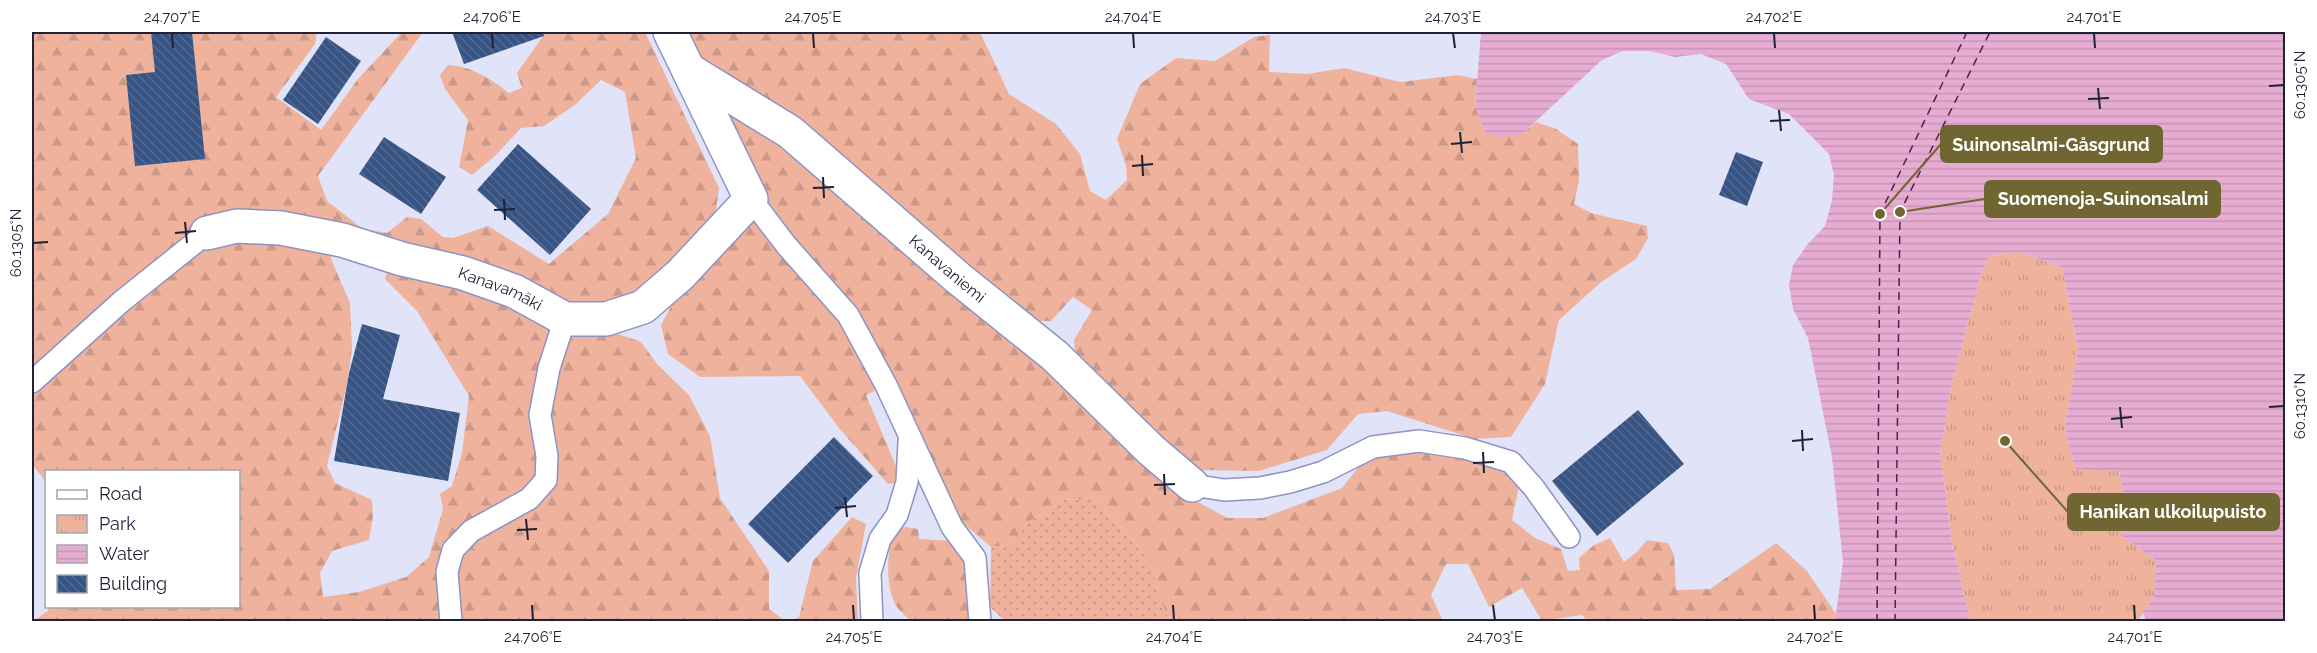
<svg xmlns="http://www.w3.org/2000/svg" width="2317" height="653" font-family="Raleway,sans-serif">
	<defs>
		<pattern id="grass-dots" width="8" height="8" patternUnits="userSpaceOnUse" patternTransform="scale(1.5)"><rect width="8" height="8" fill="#efb29d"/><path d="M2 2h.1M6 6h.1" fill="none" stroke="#c98" stroke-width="1.8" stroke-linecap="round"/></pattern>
		<pattern id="forest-firs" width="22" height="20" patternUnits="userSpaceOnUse" patternTransform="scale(1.5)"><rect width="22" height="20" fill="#efb29d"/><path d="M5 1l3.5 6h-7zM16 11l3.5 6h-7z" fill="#c98"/></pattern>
		<pattern id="park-tufts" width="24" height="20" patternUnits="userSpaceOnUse" patternTransform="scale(1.5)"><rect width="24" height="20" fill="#efb29d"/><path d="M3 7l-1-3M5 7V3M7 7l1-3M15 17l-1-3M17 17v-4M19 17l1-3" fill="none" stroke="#c98"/></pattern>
		<pattern id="water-rules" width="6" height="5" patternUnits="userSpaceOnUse" patternTransform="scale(1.5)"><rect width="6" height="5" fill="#e7acd2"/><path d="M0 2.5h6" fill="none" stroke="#c694b5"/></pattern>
		<pattern id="building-back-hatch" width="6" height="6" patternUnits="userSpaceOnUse" patternTransform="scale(1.5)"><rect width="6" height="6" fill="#375484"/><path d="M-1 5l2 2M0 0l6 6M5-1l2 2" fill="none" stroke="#526990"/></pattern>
	</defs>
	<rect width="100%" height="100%" fill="#e1e4f9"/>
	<path fill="url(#grass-dots)" d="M 1094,499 C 1108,514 1145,550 1152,568 C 1159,586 1160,605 1171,621 L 1005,621 L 990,607 L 991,547 L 1012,544 L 1026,524 L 1063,500 Z"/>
	<g fill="url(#forest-firs)" fill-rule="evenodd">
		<path d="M 32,32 L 317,32 L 315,44 L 276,97 L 321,130 L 358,79 L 402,32 L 423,32 L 318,176 L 327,201 L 363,229 L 387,233 L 407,217 L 421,219 L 443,237 L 453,238 L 488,226 L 549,264 L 608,214 L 636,158 L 625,92 L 601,80 L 575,105 L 544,126 L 521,128 L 495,156 L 472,175 L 459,167 L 468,120 L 445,89 L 440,75 L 448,65 C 471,66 491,79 509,93 L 522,88 L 517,73 L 546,32 L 645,32 L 719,188 L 714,224 L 613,332 L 641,342 L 658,365 L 689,395 L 710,436 L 720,498 L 769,571 L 769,609 L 785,621 L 294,622 L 290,620 L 283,622 L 32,622 L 49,610 L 47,607 L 238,606 L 238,472 L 46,472 L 46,482 L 32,464 ZM 333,247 L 390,261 L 385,279 L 417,311 L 469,396 L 462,453 L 452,486 L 440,494 L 443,509 L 429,557 L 406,577 L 359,592 L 323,597 L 320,573 L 332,551 L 369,540 L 373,516 L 372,500 L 335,483 L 327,466 L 347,385 L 352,348 L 350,303 L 331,259 Z"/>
		<polygon points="683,32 980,32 1009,94 1056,124 1080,154 1090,191 1106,200 1127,180 1126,166 1117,139 1140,84 1176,58 1215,61 1254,37 1270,35 1269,72 1307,74 1344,68 1400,82 1458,75 1477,79 1475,107 1522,134 1536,122 1556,129 1578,144 1579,181 1574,204 1591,213 1647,226 1648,238 1636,259 1600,283 1559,320 1545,384 1511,437 1475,439 1387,411 1358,414 1327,450 1259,471 1200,470 1076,368 1074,340 1092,310 1073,297 1051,321 1026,321 697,64"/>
		<path d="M 716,104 L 798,153 L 919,255 L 1096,414 L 1171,487 L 1227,518 L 1263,518 L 1342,488 L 1364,460 L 1387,451 L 1420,448 L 1508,468 L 1519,486 L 1512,520 L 1535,538 L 1561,549 L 1568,571 L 1580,570 L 1579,558 L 1594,545 L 1610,538 L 1624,562 L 1637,552 L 1647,540 L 1668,543 L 1674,554 L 1676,590 L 1710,589 L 1776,543 L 1807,571 L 1836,614 L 1835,621 L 1588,622 L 1582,615 L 1542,621 L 1522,588 L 1489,607 L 1468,564 L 1446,564 L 1431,595 L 1443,621 L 1171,621 C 1160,605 1159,586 1152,568 C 1145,550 1108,514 1094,499 L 1063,500 L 1026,524 L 1012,544 L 991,547 L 963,523 L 913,435 L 891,383 L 866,395 L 899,473 L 895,483 L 888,484 L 839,428 L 800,376 L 700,377 L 668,354 L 661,325 L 680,290 L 764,199 Z"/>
		<polygon points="852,517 866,524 856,578 858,621 788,621 799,617 813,561"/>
		<path d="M 906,527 L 918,529 L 919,539 L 952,541 L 966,560 L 971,621 L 911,621 C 906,616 899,611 895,604 C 885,582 887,552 894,529 Z"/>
	</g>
	<polygon fill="url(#park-tufts)" points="2019,252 2062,267 2078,348 2065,429 2075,468 2119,471 2125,500 2122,536 2156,561 2154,597 2138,621 1970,621 1952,542 1940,454 1951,387 1982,271 1990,256"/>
	<polygon fill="url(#water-rules)" points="1481,32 2285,32 2285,621 2146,621 2143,613 2154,597 2156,561 2122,536 2115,509 2125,500 2119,471 2075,469 2065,429 2078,348 2062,267 2019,252 1990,256 1982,271 1951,387 1940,454 1952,542 1970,621 1835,621 1843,562 1832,457 1808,338 1793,309 1789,285 1793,265 1807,245 1825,226 1832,200 1834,175 1829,154 1789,114 1749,99 1726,64 1701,54 1675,57 1650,51 1623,51 1602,60 1522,134 1502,137 1486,133 1475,107"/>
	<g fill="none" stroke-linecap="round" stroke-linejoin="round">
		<g stroke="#5d194b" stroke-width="1.5" stroke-dasharray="8 6" stroke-linecap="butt">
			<polyline points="1877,622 1880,214 1967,32"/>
			<polyline points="1895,622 1900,212 1990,32"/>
		</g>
	</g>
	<g fill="url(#building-back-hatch)">
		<polygon points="151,32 192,32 205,159 135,166 126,75 155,72"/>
		<polygon points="452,32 543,32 544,36 464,64"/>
		<polygon points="326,37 361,61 318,124 283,100"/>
		<polygon points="384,137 446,177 421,214 359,174"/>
		<polygon points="518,144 591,209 550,255 477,190"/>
		<polygon points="1736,152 1763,162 1747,206 1719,195"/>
		<polygon points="362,324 400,335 383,399 460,413 448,481 334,461 349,373"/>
		<polygon points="1638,410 1684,464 1597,536 1552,481"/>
		<polygon points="834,437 873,476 788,563 748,524"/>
	</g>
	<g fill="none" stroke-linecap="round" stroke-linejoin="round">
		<g stroke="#8e93c4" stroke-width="24">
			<g id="service">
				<polyline points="751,199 786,245 848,315 886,385 952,527 975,558 980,622"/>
				<polyline points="32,382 122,301 207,233"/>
				<polyline points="1192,485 1224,490 1260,488 1290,482 1323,472 1373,447 1419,441 1465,448 1511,462 1534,488 1569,537"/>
				<polyline points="451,622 447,572 453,550 471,531 529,499 546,480 547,456 540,415 549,368 565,319"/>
				<polyline points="872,622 870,573 880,539 897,515 907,482 909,442"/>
			</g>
		</g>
		<g stroke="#8e93c4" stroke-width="36">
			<g id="minor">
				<path id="s1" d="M 689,70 L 790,132 L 958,278 L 1055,356 L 1151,450 L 1192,485"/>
				<path id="s2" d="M 207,233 L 237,226 L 281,228 L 342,240 L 402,259 L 463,273 L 514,291 L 565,319 L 606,319 L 643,307 L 680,275 L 751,199 L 670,32"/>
			</g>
		</g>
		<use href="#service" stroke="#fff" stroke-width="21"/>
		<use href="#minor" stroke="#fff" stroke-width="33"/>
	</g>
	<path fill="none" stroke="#1f2134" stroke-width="2" d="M 172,33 L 173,48M 492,33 L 493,48M 813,33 L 814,48M 1133,33 L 1134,48M 1453,33 L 1455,48M 1774,33 L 1775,48M 2094,33 L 2095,48M 2269,86 L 2284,85M 2098,88 L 2100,109M 2088,99 L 2109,98M 1779,110 L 1781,131M 1770,121 L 1790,120M 1460,132 L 1462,153M 1451,144 L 1472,142M 1142,155 L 1143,176M 1132,166 L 1153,164M 823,177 L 824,198M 813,188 L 834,187M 504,199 L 505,220M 494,210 L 515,209M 185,222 L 187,243M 175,233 L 196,231M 33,243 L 48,242M 2120,407 L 2122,428M 2269,407 L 2284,406M 2111,419 L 2132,417M 1802,430 L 1803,451M 1792,441 L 1813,439M 1483,452 L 1484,473M 1473,463 L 1494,462M 1164,474 L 1165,495M 1154,485 L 1175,484M 845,497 L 847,517M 835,508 L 856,506M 526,519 L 528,540M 517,530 L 537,529M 532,605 L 533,620M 853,605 L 854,620M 1173,605 L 1174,620M 1493,605 L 1495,620M 1814,605 L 1815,620M 2134,605 L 2135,620"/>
	<g text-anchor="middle" stroke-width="6" stroke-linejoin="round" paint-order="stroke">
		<g font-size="16" fill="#1f2134" stroke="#fff">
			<text dy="6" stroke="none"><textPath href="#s1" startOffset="327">Kanavaniemi</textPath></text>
			<text dy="6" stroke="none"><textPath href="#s2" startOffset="303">Kanavamäki</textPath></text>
		</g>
	</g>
	<path fill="none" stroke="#6f6632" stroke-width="2" d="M1880 214L1941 144M1900 212L1985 199M2005 441L2068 512"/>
	<g fill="#6f6632" stroke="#fff" stroke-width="2">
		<circle cx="1880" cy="214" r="6"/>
		<circle cx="1900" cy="212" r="6"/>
		<circle cx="2005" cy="441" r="6"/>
	</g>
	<g fill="#6f6632" stroke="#6f6632" stroke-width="2">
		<rect x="1941" y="126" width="221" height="36" rx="6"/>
		<rect x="1985" y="181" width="235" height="36" rx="6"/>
		<rect x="2068" y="494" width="211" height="36" rx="6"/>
	</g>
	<g font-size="18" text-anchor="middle" font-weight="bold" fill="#fff">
		<text x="2051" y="151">Suinonsalmi-Gåsgrund</text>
		<text x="2103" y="205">Suomenoja-Suinonsalmi</text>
		<text x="2173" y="518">Hanikan ulkoilupuisto</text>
	</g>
	<rect width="2317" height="653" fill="none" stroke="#ffffff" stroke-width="66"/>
	<rect x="45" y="470" width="195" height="138" fill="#ffffff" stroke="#a5a6ae" stroke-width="1.5"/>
	<rect x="57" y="490" width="30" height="9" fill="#ffffff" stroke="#a5a6ae" stroke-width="1.5"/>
	<text x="99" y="500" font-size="18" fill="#1f2134">Road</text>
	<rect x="57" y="515" width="30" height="18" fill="url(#park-tufts)" stroke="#a5a6ae" stroke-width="1.5"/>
	<text x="99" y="530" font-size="18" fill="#1f2134">Park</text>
	<rect x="57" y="545" width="30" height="18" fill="url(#water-rules)" stroke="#a5a6ae" stroke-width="1.5"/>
	<text x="99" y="560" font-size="18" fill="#1f2134">Water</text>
	<rect x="57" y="575" width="30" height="18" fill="url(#building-back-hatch)" stroke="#a5a6ae" stroke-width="1.5"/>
	<text x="99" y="590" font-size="18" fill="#1f2134">Building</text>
	<rect x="33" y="33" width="2251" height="587" fill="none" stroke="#1f2134" stroke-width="2"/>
	<g font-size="15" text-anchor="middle" fill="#1f2134">
		<text x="172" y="22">24.707°E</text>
		<text x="492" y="22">24.706°E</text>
		<text x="813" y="22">24.705°E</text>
		<text x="1133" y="22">24.704°E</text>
		<text x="1453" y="22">24.703°E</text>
		<text x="1774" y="22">24.702°E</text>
		<text x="2094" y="22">24.701°E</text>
		<text transform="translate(2300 85) rotate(-90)" y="5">60.1305°N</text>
		<text transform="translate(16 243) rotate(-90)" y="5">60.1305°N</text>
		<text transform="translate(2300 406) rotate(-90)" y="5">60.1310°N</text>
		<text x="533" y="642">24.706°E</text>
		<text x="854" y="642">24.705°E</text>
		<text x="1174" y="642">24.704°E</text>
		<text x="1495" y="642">24.703°E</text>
		<text x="1815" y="642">24.702°E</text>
		<text x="2135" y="642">24.701°E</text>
	</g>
</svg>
